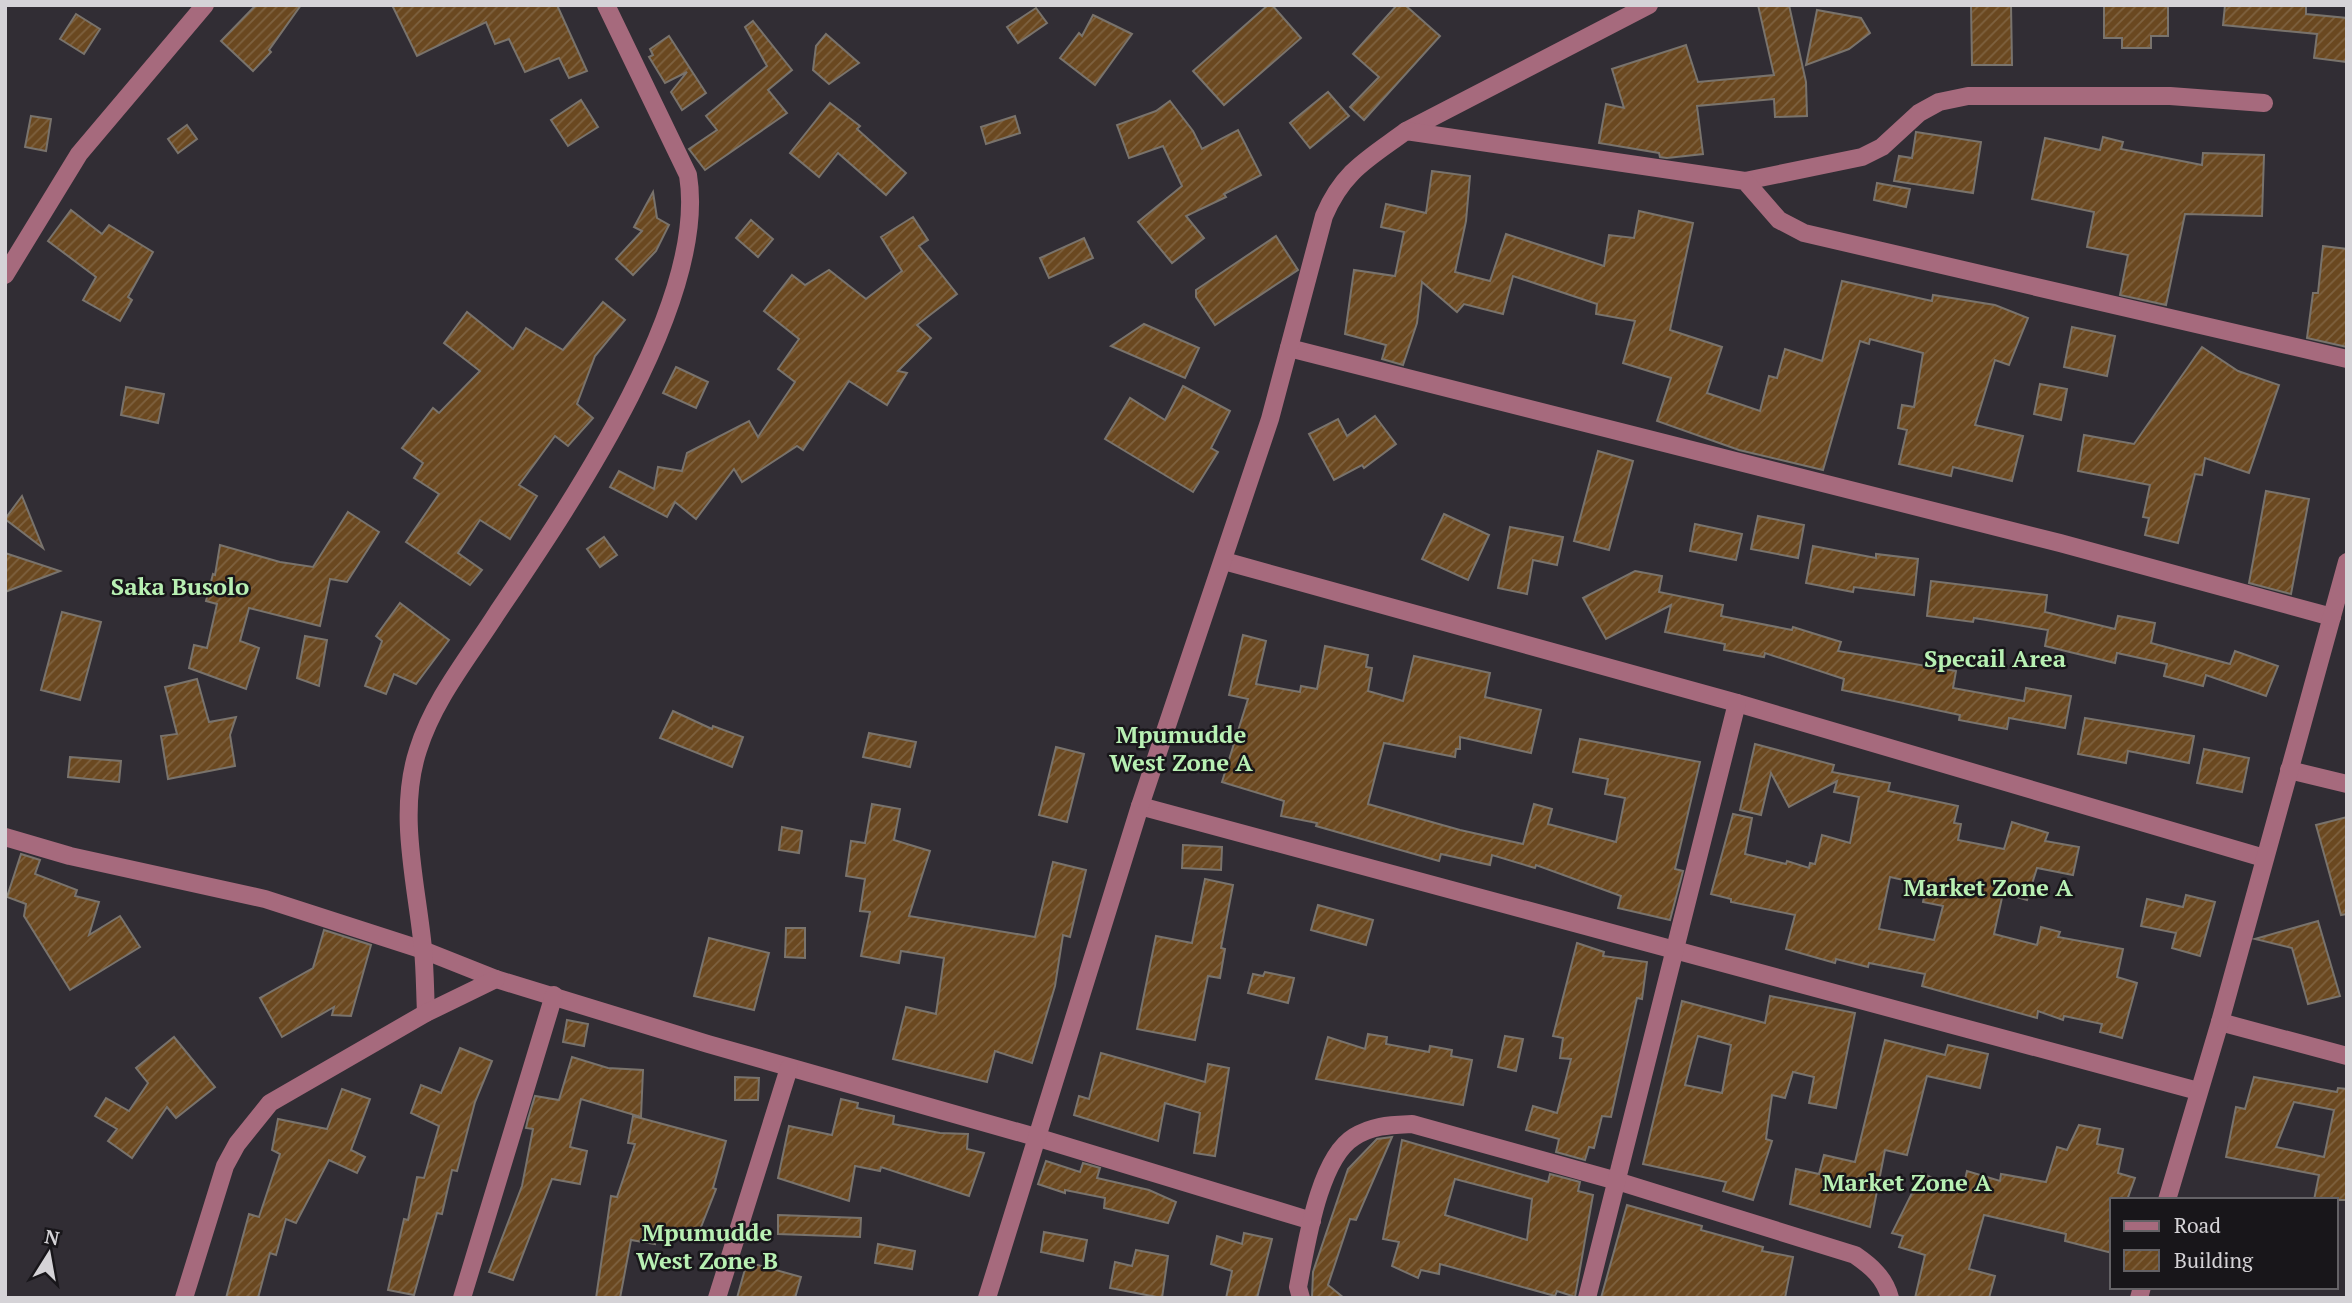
<svg xmlns="http://www.w3.org/2000/svg" width="2352" height="1303" font-family="'PT Serif',serif">
	<defs>
		<pattern id="building-hatch" width="6" height="6" patternUnits="userSpaceOnUse" patternTransform="scale(1.75)"><rect width="6" height="6" fill="#6a4820"/><path d="M-1 1l2-2M0 6l6-6M5 7l2-2" fill="none" stroke="#7e6240"/></pattern>
	</defs>
	<rect width="100%" height="100%" fill="#312d34"/>
	<g fill="url(#building-hatch)" stroke="#79736c" stroke-width="2" fill-rule="evenodd">
		<polygon points="256,5 301,5 269,50 271,52 253,71 221,41"/>
		<polygon points="392,5 557,5 587,71 569,78 559,58 525,72 509,39 495,44 486,22 417,56"/>
		<polygon points="1268,5 1272,5 1301,38 1224,105 1193,71"/>
		<polygon points="1397,5 1405,5 1440,36 1364,120 1350,107 1379,77 1353,54"/>
		<polygon points="1758,5 1789,5 1806,82 1807,116 1775,117 1774,99 1697,106 1703,154 1667,158 1660,157 1659,153 1599,143 1606,104 1624,108 1612,69 1686,45 1698,82 1774,75"/>
		<polygon points="1971,5 2011,5 2012,65 1972,65"/>
		<polygon points="2104,5 2168,5 2168,36 2151,36 2151,48 2122,48 2122,38 2104,38"/>
		<polygon points="2225,5 2306,5 2306,14 2347,18 2347,62 2314,58 2317,34 2223,25"/>
		<polygon points="1036,8 1047,23 1018,43 1007,27"/>
		<polygon points="1817,10 1861,18 1870,33 1849,49 1806,65"/>
		<polygon points="76,14 100,29 84,54 60,39"/>
		<polygon points="1093,15 1132,34 1095,85 1060,58 1079,33 1082,36"/>
		<polygon points="753,21 792,70 768,90 787,113 705,170 689,149 717,130 706,116 767,66 745,27"/>
		<polygon points="826,34 859,63 829,84 813,70 816,46"/>
		<polygon points="669,36 706,93 682,110 671,92 687,72 665,83 649,57 653,55 650,49"/>
		<polygon points="1328,92 1349,116 1310,148 1290,123"/>
		<polygon points="581,100 598,127 568,146 551,120"/>
		<polygon points="1170,101 1193,131 1202,149 1238,130 1261,175 1224,194 1226,197 1186,216 1204,238 1172,263 1138,222 1182,186 1163,146 1129,158 1117,125 1156,111"/>
		<polygon points="830,103 860,126 857,129 906,173 886,195 838,153 819,177 790,153"/>
		<polygon points="31,116 51,119 46,151 25,147"/>
		<polygon points="1015,116 1020,133 986,144 981,127"/>
		<polygon points="187,125 197,139 178,153 168,139"/>
		<polygon points="1916,132 1981,142 1973,193 1894,181 1899,156 1912,158"/>
		<polygon points="2103,137 2123,142 2121,149 2202,165 2203,153 2264,155 2262,216 2185,214 2166,305 2120,295 2128,255 2087,247 2094,212 2032,199 2045,138 2100,150"/>
		<polygon points="1432,171 1470,176 1466,221 1455,272 1490,281 1506,234 1604,266 1609,235 1634,238 1639,211 1693,223 1670,330 1722,347 1707,393 1760,411 1769,376 1777,378 1785,349 1822,361 1842,281 1932,301 1933,295 1995,305 2028,318 2009,365 1995,360 1975,425 2023,436 2012,481 1953,467 1951,476 1899,464 1907,430 1898,428 1902,405 1914,407 1923,353 1870,339 1869,344 1860,341 1823,470 1739,450 1657,421 1671,378 1623,363 1635,321 1596,314 1597,304 1513,276 1503,314 1464,304 1457,312 1422,282 1417,323 1403,365 1382,359 1386,345 1345,334 1354,270 1395,276 1404,232 1381,227 1386,204 1426,213"/>
		<polygon points="1877,183 1910,189 1906,207 1874,200"/>
		<polygon points="653,192 657,218 669,225 656,251 633,275 616,259 642,231 634,227"/>
		<polygon points="71,210 102,234 109,225 153,252 128,297 132,300 120,321 83,300 96,277 48,241"/>
		<polygon points="913,217 928,240 919,246 957,294 917,325 931,338 898,371 907,373 887,405 849,381 803,450 797,446 742,482 734,469 696,519 675,502 667,517 610,487 619,471 654,489 658,467 682,471 687,453 749,421 758,437 795,382 778,369 799,339 764,311 792,275 805,285 829,270 866,299 902,271 881,237"/>
		<polygon points="751,220 773,239 758,257 736,238"/>
		<polygon points="1276,236 1298,270 1215,325 1196,297 1196,290"/>
		<polygon points="1084,238 1093,258 1049,278 1040,258"/>
		<polygon points="2323,246 2347,249 2347,347 2307,338 2313,293 2318,293"/>
		<polygon points="603,302 625,320 595,356 577,404 593,418 568,446 555,436 519,485 537,496 510,539 480,520 458,553 482,570 470,585 406,542 439,494 414,478 423,463 402,448 433,408 439,413 480,371 444,343 467,312 513,349 526,328 563,350"/>
		<polygon points="1144,324 1199,348 1185,378 1111,346"/>
		<polygon points="2072,327 2115,336 2107,376 2064,367"/>
		<polygon points="2202,347 2238,371 2279,385 2249,473 2205,458 2202,475 2195,474 2178,543 2145,535 2149,518 2143,517 2150,485 2078,471 2084,435 2134,444"/>
		<polygon points="676,367 708,382 696,408 663,393"/>
		<polygon points="2040,384 2067,389 2061,420 2034,414"/>
		<polygon points="1183,386 1230,411 1211,448 1218,452 1193,492 1105,439 1130,398 1165,420"/>
		<polygon points="126,387 164,394 158,423 121,415"/>
		<polygon points="1375,416 1396,444 1364,468 1362,465 1334,480 1309,434 1338,419 1347,436"/>
		<polygon points="1598,451 1633,461 1609,550 1574,541"/>
		<polygon points="2266,491 2309,499 2291,594 2249,583"/>
		<polygon points="22,496 43,548 5,519"/>
		<polygon points="348,512 379,532 347,582 330,579 320,626 249,608 240,641 259,648 246,689 189,668 194,645 207,648 217,604 206,601 213,574 215,575 220,545 280,562 313,567"/>
		<polygon points="1444,514 1489,535 1468,580 1422,559"/>
		<polygon points="1758,516 1804,525 1798,558 1751,549"/>
		<polygon points="1695,524 1742,534 1736,560 1690,551"/>
		<polygon points="1510,527 1563,537 1557,565 1533,560 1527,594 1498,588"/>
		<polygon points="604,537 617,555 600,567 587,549"/>
		<polygon points="1813,546 1876,558 1876,554 1918,559 1914,595 1854,587 1853,592 1806,583"/>
		<polygon points="5,553 60,571 5,592"/>
		<polygon points="1635,571 1662,576 1659,592 1723,605 1721,616 1792,630 1793,627 1841,642 1838,651 1956,671 1953,688 2024,701 2026,688 2071,696 2065,728 2009,718 2007,729 1959,720 1960,715 1842,690 1844,679 1765,653 1764,657 1724,650 1725,644 1665,632 1671,605 1606,639 1583,598"/>
		<polygon points="1931,581 2047,595 2045,612 2115,629 2118,616 2155,623 2151,643 2230,664 2235,651 2278,666 2266,696 2206,675 2203,686 2164,676 2167,664 2117,653 2115,663 2045,646 2048,630 1974,618 1973,622 1927,616"/>
		<polygon points="400,603 449,640 416,684 394,674 386,694 365,686 382,641 376,636"/>
		<polygon points="62,612 101,622 80,700 41,690"/>
		<polygon points="1243,635 1266,641 1256,684 1300,692 1301,686 1317,689 1325,646 1368,655 1366,667 1372,668 1368,691 1403,701 1414,656 1490,673 1485,697 1541,710 1531,753 1460,737 1460,749 1456,749 1455,757 1384,743 1368,804 1460,830 1523,844 1534,804 1552,809 1548,824 1616,842 1625,798 1605,794 1608,779 1573,772 1580,739 1700,762 1675,869 1683,871 1670,920 1618,908 1621,896 1536,865 1535,868 1492,855 1490,865 1441,854 1439,861 1316,826 1317,823 1281,816 1284,801 1222,782 1248,699 1229,695"/>
		<polygon points="305,636 327,640 319,686 297,678"/>
		<polygon points="197,679 209,722 236,717 230,735 235,766 168,779 161,736 177,734 165,687"/>
		<polygon points="673,711 712,729 713,726 743,737 732,767 660,738"/>
		<polygon points="2085,718 2194,736 2189,763 2128,751 2126,763 2078,754"/>
		<polygon points="869,733 916,742 910,767 863,757"/>
		<path d="M 1755,744 L 1834,765 L 1832,772 L 1890,783 L 1888,791 L 1958,806 L 1954,823 L 1961,824 L 1958,840 L 2004,849 L 2012,822 L 2048,833 L 2045,841 L 2079,847 L 2073,875 L 2037,868 L 2027,900 L 2003,893 L 1994,934 L 2037,945 L 2041,927 L 2060,932 L 2058,937 L 2123,949 L 2117,977 L 2137,983 L 2122,1038 L 2100,1032 L 2102,1024 L 2064,1016 L 2063,1020 L 2038,1011 L 2037,1018 L 1922,986 L 1925,974 L 1869,963 L 1868,967 L 1836,959 L 1835,963 L 1786,949 L 1795,915 L 1731,902 L 1731,899 L 1711,894 L 1733,814 L 1752,818 L 1745,854 L 1786,864 L 1787,861 L 1809,868 L 1810,863 L 1815,864 L 1822,835 L 1850,843 L 1859,797 L 1834,792 L 1837,781 L 1789,807 L 1771,773 L 1761,815 L 1740,810 ZM 1890,877 L 1926,885 L 1923,902 L 1943,906 L 1934,940 L 1879,929 Z"/>
		<polygon points="1056,747 1084,754 1067,822 1039,815"/>
		<polygon points="2204,749 2249,758 2242,792 2197,783"/>
		<polygon points="70,757 121,761 119,782 68,777"/>
		<polygon points="872,804 900,809 894,840 930,851 909,916 1035,937 1053,862 1086,870 1070,937 1063,935 1055,986 1032,1063 995,1051 987,1082 893,1059 906,1007 936,1014 944,958 901,951 899,963 861,956 870,912 860,911 865,879 846,876 851,841 865,843"/>
		<polygon points="2347,817 2347,914 2341,915 2316,825"/>
		<polygon points="782,827 802,831 799,853 779,850"/>
		<polygon points="1183,845 1222,847 1221,870 1182,868"/>
		<polygon points="21,854 40,860 35,874 77,890 75,896 99,902 89,935 120,916 140,947 70,990 24,916 26,904 7,897"/>
		<polygon points="1205,879 1233,885 1221,948 1225,949 1220,978 1208,976 1195,1040 1137,1029 1156,936 1192,943"/>
		<polygon points="2186,895 2215,902 2200,956 2172,948 2176,933 2141,926 2147,899 2183,907"/>
		<polygon points="1318,905 1373,920 1366,945 1311,930"/>
		<polygon points="2318,921 2340,996 2308,1004 2292,948 2255,939"/>
		<polygon points="786,928 805,928 805,958 785,957"/>
		<polygon points="324,930 371,945 351,1016 332,1015 334,1007 282,1037 260,998 313,968"/>
		<polygon points="709,938 769,953 754,1010 694,996"/>
		<polygon points="1577,943 1604,952 1603,956 1647,962 1642,999 1637,998 1611,1117 1602,1116 1594,1148 1589,1147 1585,1160 1556,1152 1559,1139 1526,1130 1533,1106 1557,1113 1571,1059 1560,1058 1563,1038 1553,1036"/>
		<polygon points="1265,972 1294,978 1288,1003 1248,993 1253,974 1263,976"/>
		<path d="M 1770,996 L 1855,1013 L 1836,1108 L 1809,1103 L 1814,1077 L 1793,1072 L 1785,1098 L 1772,1095 L 1766,1139 L 1772,1141 L 1753,1200 L 1723,1191 L 1726,1182 L 1643,1164 L 1682,1001 L 1765,1023 ZM 1698,1036 L 1731,1045 L 1722,1093 L 1685,1085 Z"/>
		<polygon points="567,1020 588,1024 584,1046 563,1042"/>
		<polygon points="1368,1034 1387,1037 1386,1044 1429,1052 1430,1046 1452,1050 1451,1056 1472,1060 1463,1105 1316,1079 1328,1037 1365,1049"/>
		<polygon points="1505,1036 1523,1039 1516,1071 1498,1067"/>
		<polygon points="174,1037 215,1087 176,1118 167,1107 132,1158 108,1141 117,1129 95,1116 106,1098 129,1111 148,1083 136,1068"/>
		<polygon points="1885,1040 1945,1055 1948,1045 1988,1054 1980,1088 1927,1076 1907,1155 1885,1150 1870,1227 1790,1204 1796,1169 1819,1174 1824,1155 1855,1162"/>
		<polygon points="460,1048 492,1061 475,1102 457,1171 452,1170 442,1214 437,1213 414,1295 388,1290 404,1219 408,1220 417,1177 424,1178 439,1126 411,1113 421,1085 441,1093"/>
		<polygon points="1101,1053 1205,1082 1208,1064 1229,1068 1215,1156 1194,1153 1200,1113 1165,1103 1158,1141 1074,1115 1079,1096 1089,1099"/>
		<polygon points="572,1057 608,1068 643,1070 641,1117 581,1099 570,1147 587,1151 580,1184 552,1179 513,1280 489,1272 522,1186 533,1129 526,1128 528,1119 535,1096 559,1100"/>
		<polygon points="735,1077 759,1078 758,1100 735,1100"/>
		<path d="M 2254,1077 L 2337,1092 L 2338,1088 L 2347,1089 L 2347,1200 L 2314,1200 L 2319,1175 L 2226,1157 L 2236,1107 L 2245,1109 ZM 2294,1102 L 2334,1110 L 2324,1157 L 2276,1147 Z"/>
		<polygon points="342,1089 370,1099 351,1150 365,1157 357,1173 329,1160 296,1223 286,1219 276,1255 270,1253 258,1298 226,1298 249,1214 259,1217 280,1154 272,1150 278,1119 327,1129"/>
		<polygon points="841,1099 858,1103 857,1108 894,1116 893,1124 940,1133 968,1134 967,1149 984,1153 969,1196 881,1167 880,1171 855,1166 849,1201 778,1178 789,1126 832,1135"/>
		<polygon points="633,1116 726,1141 713,1188 716,1189 699,1232 657,1231 655,1244 631,1240 620,1298 596,1298 611,1196 617,1197 635,1144 628,1143"/>
		<polygon points="2079,1125 2100,1129 2097,1144 2123,1149 2118,1173 2135,1178 2127,1200 2112,1200 2112,1253 2065,1241 2066,1234 1984,1215 1969,1269 1995,1276 1989,1298 1915,1298 1925,1255 1899,1247 1903,1236 1892,1233 1922,1173 1962,1192 1967,1171 2000,1181 2001,1174 2046,1182 2057,1147 2067,1150"/>
		<polygon points="1392,1137 1356,1220 1350,1219 1328,1285 1344,1298 1312,1298 1313,1272 1348,1169 1377,1139"/>
		<path d="M 1402,1140 L 1548,1182 L 1550,1174 L 1580,1182 L 1578,1191 L 1593,1195 L 1575,1297 L 1557,1291 L 1555,1296 L 1440,1264 L 1439,1274 L 1421,1270 L 1418,1278 L 1392,1266 L 1399,1242 L 1383,1239 ZM 1455,1179 L 1532,1199 L 1527,1240 L 1445,1215 Z"/>
		<polygon points="1046,1161 1080,1172 1083,1163 1100,1168 1097,1178 1149,1190 1176,1202 1168,1223 1104,1208 1105,1198 1065,1190 1065,1193 1038,1184"/>
		<polygon points="1627,1205 1702,1226 1701,1230 1763,1247 1762,1251 1793,1257 1785,1298 1601,1298"/>
		<polygon points="778,1215 861,1218 860,1237 778,1234"/>
		<polygon points="1044,1232 1087,1240 1083,1261 1041,1252"/>
		<polygon points="1244,1233 1272,1239 1257,1298 1226,1298 1232,1271 1211,1264 1217,1236 1242,1244"/>
		<polygon points="878,1244 915,1251 912,1269 875,1263"/>
		<polygon points="1136,1250 1168,1256 1162,1298 1110,1288 1115,1262 1132,1266"/>
		<polygon points="747,1262 801,1277 795,1298 737,1298"/>
	</g>
	<g fill="none" stroke-linecap="round" stroke-linejoin="round">
		<g stroke="#a66a7d" stroke-width="18">
			<polyline points="1406,131 1649,5"/>
			<polyline points="1745,181 1862,157 1882,147 1919,113 1939,102 1968,96 2170,96 2264,103"/>
			<polyline points="5,275 79,154 205,5"/>
			<polyline points="1289,348 2060,543 2332,617"/>
			<polyline points="1224,561 1737,703 2264,858"/>
			<polyline points="2289,770 2347,784"/>
			<polyline points="1140,806 2198,1091"/>
			<polyline points="5,837 70,856 265,899 423,950 496,979 708,1044 1039,1138 1312,1221"/>
			<path d="M 426,1013 C 425,992 425,970 423,949 C 417,885 397,814 418,750 C 434,699 469,657 497,613 C 567,509 709,303 688,175 L 606,5"/>
			<polyline points="2220,1022 2347,1056"/>
			<polyline points="2167,1200 2220,1022 2347,562"/>
			<polyline points="184,1298 225,1166 237,1144 270,1103 426,1013 496,979"/>
			<polyline points="462,1298 554,995"/>
			<polyline points="717,1298 789,1068"/>
			<path d="M 987,1298 L 1140,806 L 1270,419 L 1324,216 C 1343,171 1368,159 1406,131 L 1745,181 L 1779,220 L 1804,233 L 2347,359"/>
			<path d="M 1301,1298 L 1298,1287 C 1306,1248 1318,1159 1354,1137 C 1373,1125 1391,1125 1412,1124 L 1617,1181 L 1855,1255 C 1871,1266 1885,1278 1890,1298"/>
			<polyline points="1587,1298 1737,703"/>
			<polyline points="2139,1298 2142,1287"/>
		</g>
	</g>
	<g text-anchor="middle" stroke-width="5" stroke-linejoin="round" paint-order="stroke">
		<g font-size="24" font-weight="bold" fill="#b8f0b3" stroke="#18161a">
			<text x="180" y="595">Saka Busolo</text>
			<text x="1995" y="667">Specail Area</text>
			<text x="1181" y="743">Mpumudde<tspan x="1181" dy="28">West Zone A</tspan></text>
			<text x="1988" y="896">Market Zone A</text>
			<text x="1907" y="1191">Market Zone A</text>
			<text x="707" y="1241">Mpumudde<tspan x="707" dy="28">West Zone B</tspan></text>
		</g>
	</g>
	<rect width="2352" height="1303" fill="none" stroke="#d5d3d7" stroke-width="14"/>
	<rect x="2110" y="1198" width="228" height="91" fill="#18161a" stroke="#646266" stroke-width="2"/>
	<rect x="2124" y="1221" width="35" height="10" fill="#a66a7d" stroke="#646266" stroke-width="2"/>
	<text x="2174" y="1233" font-size="21" fill="#d5d3d7">Road</text>
	<rect x="2124" y="1250" width="35" height="21" fill="url(#building-hatch)" stroke="#646266" stroke-width="2"/>
	<text x="2174" y="1268" font-size="21" fill="#d5d3d7">Building</text>
	<g transform="translate(49 1254) rotate(11)" stroke="#18161a" stroke-width="5" paint-order="stroke">
	<path d="M0-5L12 26L0 18L-12 26Z" fill="#d5d3d7"/>
	<text y="-10" font-size="19" font-weight="bold" text-anchor="middle" fill="#d5d3d7">N</text>
	</g>
</svg>
